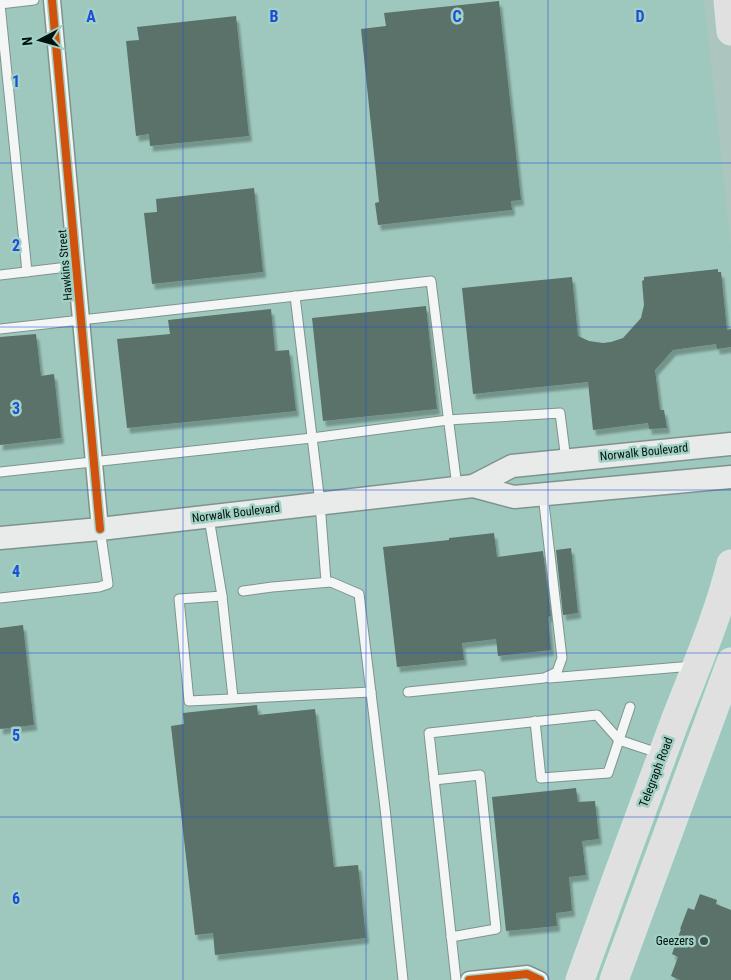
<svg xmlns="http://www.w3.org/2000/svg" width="731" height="980" font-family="'Roboto Condensed',sans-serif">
	<defs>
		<filter id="shadow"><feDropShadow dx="3" dy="5.5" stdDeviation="1" flood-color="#0004"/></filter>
	</defs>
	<rect width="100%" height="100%" fill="#acc6bf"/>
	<polygon fill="#9ec8bd" points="0,0 704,0 731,245 731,980 0,980"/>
	<g fill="#5a7269" filter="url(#shadow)">
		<polygon points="499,1 521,200 511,201 512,210 378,225 375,203 379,202 361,29 386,26 384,13"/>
		<polygon points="236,16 249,136 150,146 149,134 136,136 126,41 139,40 137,27"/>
		<polygon points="254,188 263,272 152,284 144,213 157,212 156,199"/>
		<polygon points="718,269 718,272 721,272 727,330 731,329 731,347 717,349 716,344 673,350 655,370 660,410 664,410 667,428 649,429 648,423 593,430 588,382 473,394 462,288 572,277 578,336 589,341 603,343 611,342 623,338 641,318 644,305 642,281 644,280 644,277"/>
		<polygon points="426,306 437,409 323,421 312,318"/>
		<polygon points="271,309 275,351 289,350 296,411 127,428 117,339 170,334 168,320"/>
		<polygon points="36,334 41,376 54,374 61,438 0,445 0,337"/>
		<polygon points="494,533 497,557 543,551 551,616 548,617 551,650 498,656 496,639 462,643 464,660 397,667 383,547 449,540 449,538"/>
		<polygon points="571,548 578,613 563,615 556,550"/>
		<polygon points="23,625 34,725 0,729 0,628"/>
		<polygon points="257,705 258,715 315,709 334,867 358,865 366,938 215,955 213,933 195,935 171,726 184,724 183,713"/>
		<polygon points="576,788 578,802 595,801 599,839 582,841 586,875 569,877 572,911 556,913 557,926 506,931 492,797"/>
		<polygon points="700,894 717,900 716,904 731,910 731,980 680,980 671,976 678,957 672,954 681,929 680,929 688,908 694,910"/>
	</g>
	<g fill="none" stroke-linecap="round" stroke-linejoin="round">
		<g stroke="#7f938e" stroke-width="11">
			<g id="lane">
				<polyline points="0,4 27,272"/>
				<polyline points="0,4 34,0"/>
				<polyline points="0,275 76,266"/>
				<polyline points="295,296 320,503 326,582"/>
				<polyline points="0,329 431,281 457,487"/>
				<polyline points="0,472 312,438 448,420 560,413 566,460"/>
				<polyline points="209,518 222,596 179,599 189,701 371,692"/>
				<polyline points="243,591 272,587 331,582 359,594 385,808 403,980"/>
				<polyline points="222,596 233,698"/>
				<polyline points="0,598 99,587 108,584 100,529"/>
				<polyline points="549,678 693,666"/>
				<polyline points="408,692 544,678 557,672 562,658 543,495"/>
				<polyline points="535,721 541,778 608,773 630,707"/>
				<polyline points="434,780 480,775 496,929 451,937"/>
				<polyline points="456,980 429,733 597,715 619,740 661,754"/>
			</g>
		</g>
		<g stroke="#7f938e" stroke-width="19">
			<g id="street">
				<polyline points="52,0 100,529"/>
				<polyline points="469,980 527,974 540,980"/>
			</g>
		</g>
		<g stroke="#7f938e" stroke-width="25">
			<g id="secondary">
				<polyline points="473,486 514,497 731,477"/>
				<polyline points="0,538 100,529 473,486 512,466 731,444"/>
			</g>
		</g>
		<g stroke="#dae5e2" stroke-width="29">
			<g id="primary">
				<polyline points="728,0 731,31"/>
				<path d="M 580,980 C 611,893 643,807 675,721 C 695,669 718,617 731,564"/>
				<polyline points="614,980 731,662"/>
			</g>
		</g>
		<use href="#lane" stroke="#f3f6f5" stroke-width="9"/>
		<use href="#street" stroke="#f3f6f5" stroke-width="16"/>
		<use href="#secondary" stroke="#e9ebeb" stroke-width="22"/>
		<use href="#primary" stroke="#e1e0e0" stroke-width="26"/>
		<g stroke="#a1d0c4" stroke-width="11">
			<g id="cycleway">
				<polyline points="52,0 100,529"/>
				<polyline points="469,980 527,974 540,980"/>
			</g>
		</g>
		<use href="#cycleway" stroke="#d1520c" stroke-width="8"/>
	</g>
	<path fill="none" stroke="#1d4ed8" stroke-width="1" stroke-opacity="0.55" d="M 183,0 L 183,980M 366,0 L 366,980M 548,0 L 548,980M 0,163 L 731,163M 0,327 L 731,327M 0,490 L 731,490M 0,653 L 731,653M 0,817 L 731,817"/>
	<circle fill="#3d514c" stroke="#a1d0c4" stroke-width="2" cx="704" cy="941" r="5"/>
	<g text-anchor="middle" stroke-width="5" stroke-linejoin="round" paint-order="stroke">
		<g font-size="12" fill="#02120e" stroke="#a1d0c4">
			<text transform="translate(65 265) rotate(-95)" y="4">Hawkins Street</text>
			<text transform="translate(644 452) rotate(-6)" y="4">Norwalk Boulevard</text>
			<text transform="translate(236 513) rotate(-7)" y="4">Norwalk Boulevard</text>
			<text transform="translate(656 772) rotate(-69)" y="4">Telegraph Road</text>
		</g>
		<g font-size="12" fill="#02120e" stroke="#a1d0c4" text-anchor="end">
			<text x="694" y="945">Geezers</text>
		</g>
	</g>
	<g font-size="16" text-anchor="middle" font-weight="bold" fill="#1d4ed8" stroke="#a1d0c4" stroke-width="5" stroke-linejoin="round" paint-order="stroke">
		<text x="91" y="22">A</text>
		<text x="274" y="22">B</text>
		<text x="457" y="22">C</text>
		<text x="640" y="22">D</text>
		<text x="16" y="87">1</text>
		<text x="16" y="251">2</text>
		<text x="16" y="414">3</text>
		<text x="16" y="577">4</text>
		<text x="16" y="741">5</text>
		<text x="16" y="904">6</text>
	</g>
	<g transform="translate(40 40) rotate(264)" stroke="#a1d0c4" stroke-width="4" paint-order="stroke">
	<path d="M0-4L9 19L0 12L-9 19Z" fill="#02120e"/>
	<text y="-8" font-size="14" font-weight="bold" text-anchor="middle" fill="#02120e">N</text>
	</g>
</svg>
